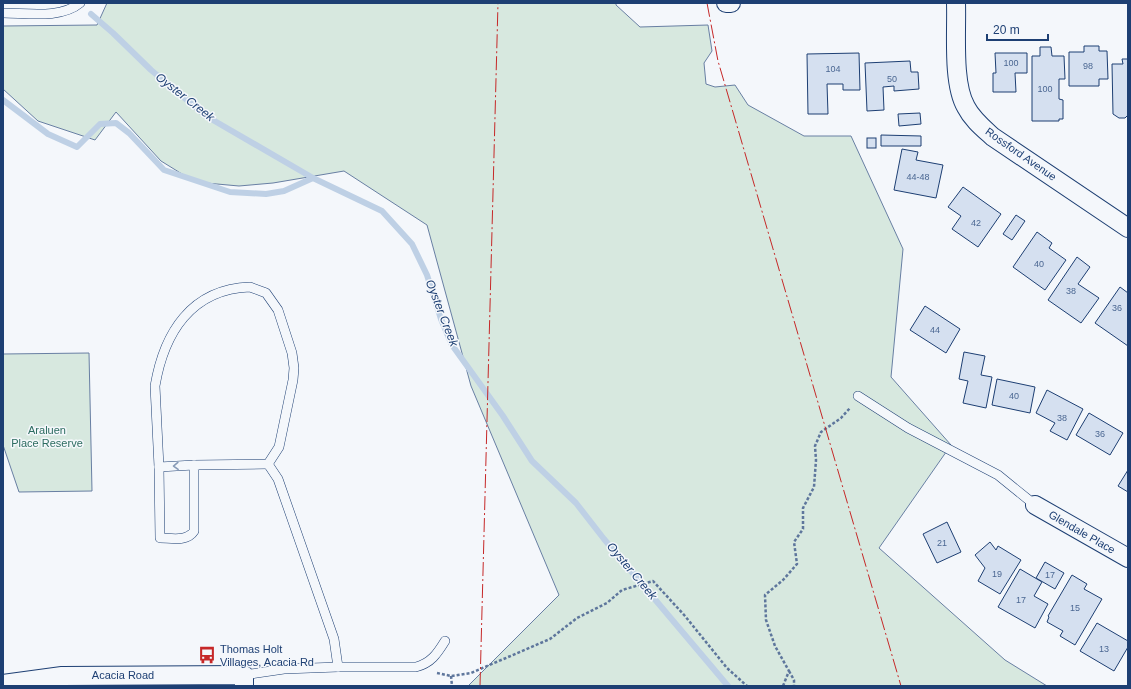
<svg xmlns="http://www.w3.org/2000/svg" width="1131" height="689" font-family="Arial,sans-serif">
	<rect width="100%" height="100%" fill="#f4f7fb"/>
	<g fill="#d7e8df" stroke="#687fa3">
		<polygon points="107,3 616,3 616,5 640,27 708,25 712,51 704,63 706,84 715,87 735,85 748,105 804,136 851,136 903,249 891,377 951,445 879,548 1005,660 1047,686 468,686 559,595 471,386 427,225 344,171 273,183 239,186 195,182 161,161 116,112 95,140 38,121 3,89 3,26 97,25"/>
		<polygon points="89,353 92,491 19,492 3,445 3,354"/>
	</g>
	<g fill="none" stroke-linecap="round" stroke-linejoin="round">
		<g stroke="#bed0e5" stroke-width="6">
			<polyline points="91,14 113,33 151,70 206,116 313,178 382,211 412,244 427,275 441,319 452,345 503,416 532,461 576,503 604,539 728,686"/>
			<polyline points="3,100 48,134 77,147 100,124 116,123 129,133 164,170 230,192 266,194 284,191 313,178"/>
		</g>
	</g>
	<g fill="#d5e0f0" stroke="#1d3f73">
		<polygon points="1084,46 1099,46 1099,51 1107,51 1108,79 1099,79 1099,86 1069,86 1069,52 1084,52"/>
		<polygon points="1040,47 1051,47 1052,56 1064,56 1065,79 1059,79 1059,99 1063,100 1063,119 1059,119 1059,121 1032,121 1032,56 1040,56"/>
		<polygon points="859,53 860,90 843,90 843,84 827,84 828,114 808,114 807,54"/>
		<polygon points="995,53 1027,53 1027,73 1015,73 1016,92 993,92 993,73 996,73"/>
		<polygon points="1122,59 1128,59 1128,115 1125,118 1119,118 1113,114 1112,64 1123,64"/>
		<polygon points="910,61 911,72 918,72 919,89 894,91 894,86 883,87 884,110 867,111 865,63"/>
		<polygon points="920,113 921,124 899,126 898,114"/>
		<polygon points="881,135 921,136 921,146 881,146"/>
		<rect x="867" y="138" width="9" height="10"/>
		<polygon points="902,149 918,152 916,160 943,165 936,198 894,190"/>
		<polygon points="963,187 1001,214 978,247 952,229 961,216 948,207"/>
		<polygon points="1016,215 1025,221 1012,240 1003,234"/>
		<polygon points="1037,232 1052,243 1049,248 1066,260 1045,290 1013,267"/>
		<polygon points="1077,257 1090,267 1078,284 1099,298 1081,323 1048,300"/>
		<polygon points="1120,287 1128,293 1128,346 1095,323"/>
		<polygon points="925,306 960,329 946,353 910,330"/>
		<polygon points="964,352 985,356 981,375 992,377 986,408 963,403 968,381 959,379"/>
		<polygon points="997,379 1035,387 1030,413 992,405"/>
		<polygon points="1047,390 1083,409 1067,440 1050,431 1055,423 1036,413"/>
		<polygon points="1089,413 1123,433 1110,455 1076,435"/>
		<polygon points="1128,470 1128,492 1118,486"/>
		<polygon points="947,522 961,552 937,563 923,534"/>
		<polygon points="990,542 996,550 998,546 1021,560 1000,594 978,581 985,568 975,555"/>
		<polygon points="1045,562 1064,573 1055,589 1036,578"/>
		<polygon points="1020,569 1042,582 1034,596 1048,604 1035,628 998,607"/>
		<polygon points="1072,575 1087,584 1084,589 1102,599 1075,645 1060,636 1063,631 1047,622 1049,617 1048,616"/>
		<polygon points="1097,623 1128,641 1128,647 1114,671 1080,651"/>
	</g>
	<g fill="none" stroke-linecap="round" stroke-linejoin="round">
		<g stroke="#1d3f73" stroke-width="10">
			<g id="service">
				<path d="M 3,13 C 27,13 61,19 80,3"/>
				<path d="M 250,287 L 266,293 L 278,310 L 292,353 L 294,368 L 293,380 L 279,447 L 268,464 L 194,465 L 194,531 C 187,542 171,538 160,538 L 159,467 L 155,386 C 164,333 191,289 250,287 Z"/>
				<polyline points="858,396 908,428 998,475 1035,505"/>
				<polyline points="268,464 278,479 334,639 338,667"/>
				<polyline points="159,467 194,465"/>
				<path d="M 244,675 L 284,669 L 338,667 L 416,667 C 431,663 437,654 445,641"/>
			</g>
		</g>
		<g stroke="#1d3f73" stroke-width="20">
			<g id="minor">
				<polyline points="726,3 731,3"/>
				<path d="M 956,3 C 957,31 952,83 966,107 C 972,119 983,128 993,137 L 1128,228"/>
				<polyline points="1035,505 1128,558"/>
				<polyline points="3,684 62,676 244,675 244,686"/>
			</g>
		</g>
		<g stroke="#5e769c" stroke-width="2.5" stroke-dasharray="3 2" stroke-linecap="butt">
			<polyline points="789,671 794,680 794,686"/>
			<polyline points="437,673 451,676 471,673 550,639 577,618 607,603 622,590 653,581 685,616 727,668 747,686"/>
			<polyline points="451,676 452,686"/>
			<polyline points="783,686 789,671 775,646 766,620 765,595 783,580 797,564 794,542 803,529 803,508 814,487 816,460 815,446 821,432 841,418 850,408"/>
		</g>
		<use href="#service" stroke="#f4f7fb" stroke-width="9"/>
		<use href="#minor" stroke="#f4f7fb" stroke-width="18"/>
		<g stroke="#c62828" stroke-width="1" stroke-dasharray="14 3 2 3" stroke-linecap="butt">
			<polyline points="707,3 718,61 901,686"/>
			<polyline points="480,686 498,3"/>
		</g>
	</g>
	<defs><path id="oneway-chevron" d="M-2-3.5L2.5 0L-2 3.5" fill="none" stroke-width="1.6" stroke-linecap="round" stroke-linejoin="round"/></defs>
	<use stroke="#889bb7" href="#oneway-chevron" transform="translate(176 466) rotate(178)"/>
	<defs>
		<g id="bus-bare" transform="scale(1.38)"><path d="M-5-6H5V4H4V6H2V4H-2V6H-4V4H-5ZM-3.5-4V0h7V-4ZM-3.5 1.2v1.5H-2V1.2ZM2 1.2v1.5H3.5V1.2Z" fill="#c62828" stroke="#f4f7fb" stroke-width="2.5" paint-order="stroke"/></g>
	</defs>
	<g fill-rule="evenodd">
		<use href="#bus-bare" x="207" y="655"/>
	</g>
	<g text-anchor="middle" stroke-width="3" stroke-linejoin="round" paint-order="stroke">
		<g font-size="9" fill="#4b6792">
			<text x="1011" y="66">100</text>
			<text x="1088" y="69">98</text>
			<text x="833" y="72">104</text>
			<text x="892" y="82">50</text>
			<text x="1045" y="92">100</text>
			<text x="918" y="180">44-48</text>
			<text x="976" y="226">42</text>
			<text x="1039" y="267">40</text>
			<text x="1071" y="294">38</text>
			<text x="1117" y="311">36</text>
			<text x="935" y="333">44</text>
			<text x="1014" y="399">40</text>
			<text x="1062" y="421">38</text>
			<text x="1100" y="437">36</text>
			<text x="942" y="546">21</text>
			<text x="997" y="577">19</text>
			<text x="1050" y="578">17</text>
			<text x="1021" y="603">17</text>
			<text x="1075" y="611">15</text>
			<text x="1104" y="652">13</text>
		</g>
		<g font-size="11" fill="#1d3f73" stroke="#f4f7fb">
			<text transform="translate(1021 154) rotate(35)" y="4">Rossford Avenue</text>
			<text transform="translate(1082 532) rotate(30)" y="4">Glendale Place</text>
			<text x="123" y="679">Acacia Road</text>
		</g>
		<g font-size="11" fill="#2c6c60" stroke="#f4f7fb">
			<text x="47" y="434">Araluen<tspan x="47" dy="13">Place Reserve</tspan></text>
		</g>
		<g font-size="11" fill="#1d3f73" stroke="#f4f7fb" text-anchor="start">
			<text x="220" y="653">Thomas Holt<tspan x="220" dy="13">Villages, Acacia Rd</tspan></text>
		</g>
		<g font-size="12" font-style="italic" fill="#1d3f73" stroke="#f4f7fb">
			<text transform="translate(185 97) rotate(38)" y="4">Oyster Creek</text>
			<text transform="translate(442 313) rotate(69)" y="4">Oyster Creek</text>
			<text transform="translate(632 571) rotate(50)" y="4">Oyster Creek</text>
		</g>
	</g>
	<rect width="1131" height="689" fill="none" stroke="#1d3f73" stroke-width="8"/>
	<path d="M987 34v6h61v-6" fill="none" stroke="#1d3f73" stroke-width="2"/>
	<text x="993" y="34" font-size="12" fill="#1d3f73" stroke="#f4f7fb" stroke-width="3" paint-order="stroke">20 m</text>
</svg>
